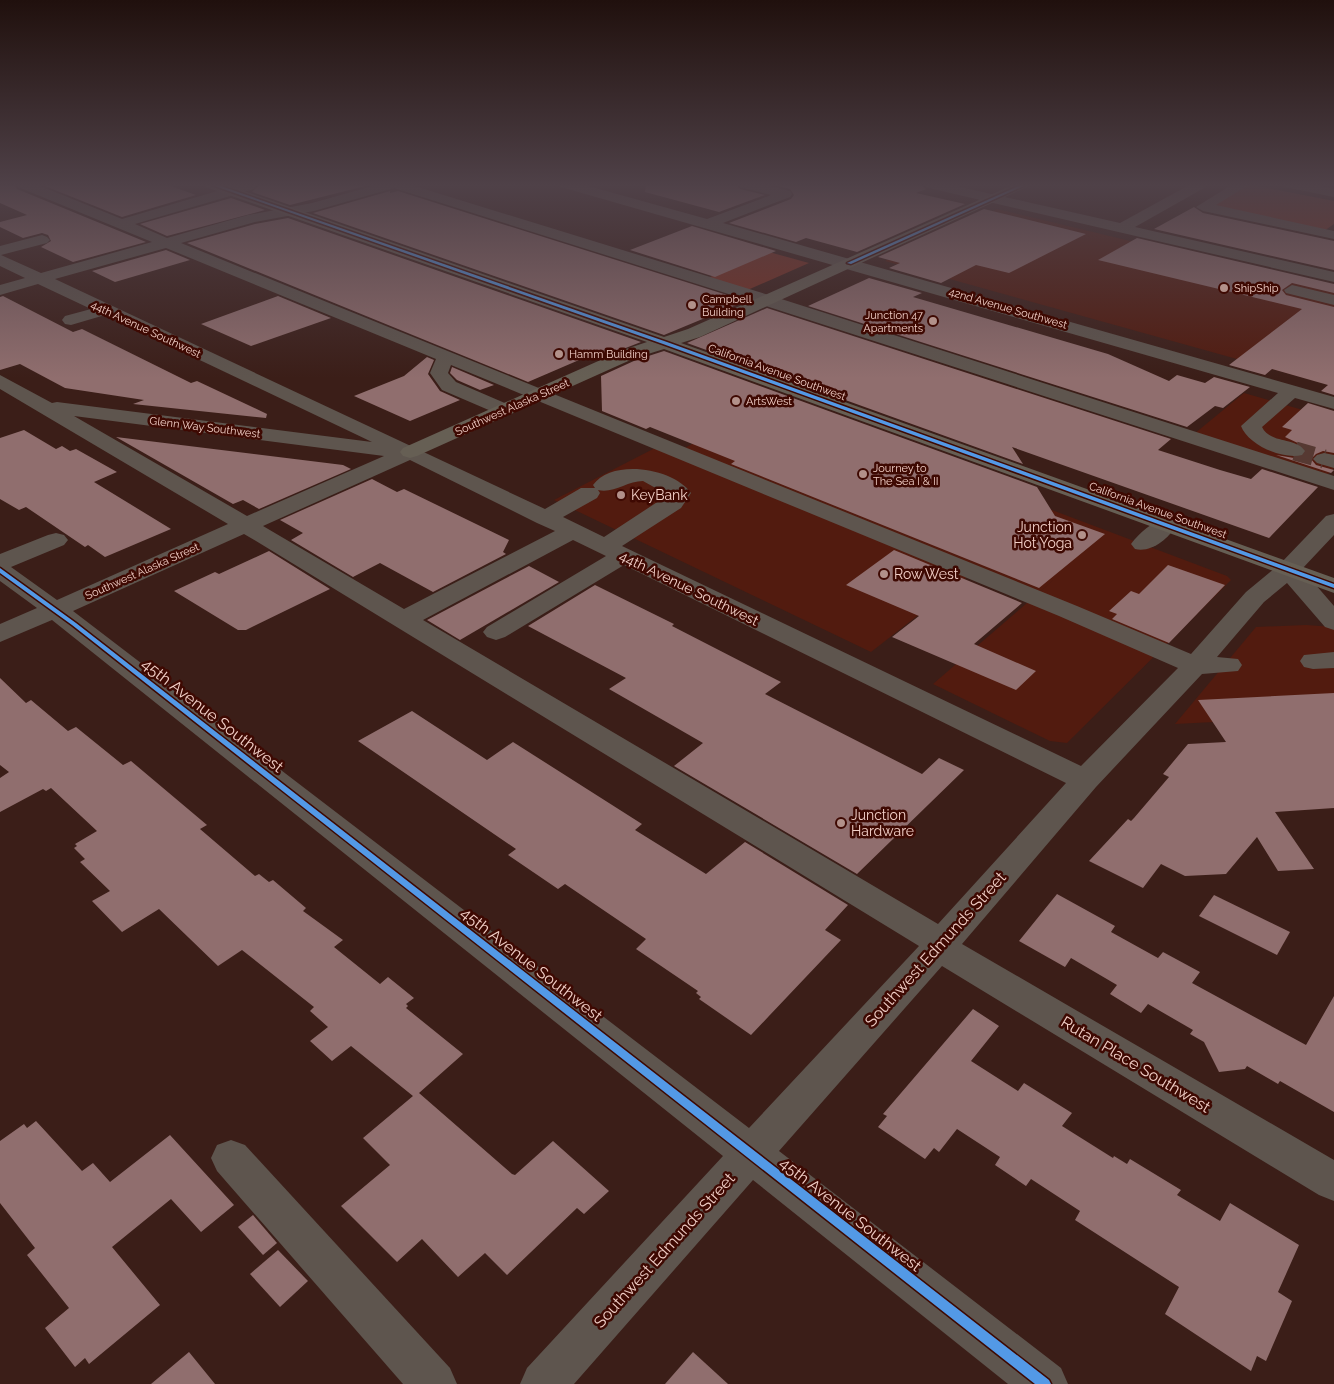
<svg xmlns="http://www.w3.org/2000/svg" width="1334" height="1384" font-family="Raleway,sans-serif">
	<rect width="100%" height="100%" fill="#3b1e18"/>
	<g fill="#521b0f">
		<polygon points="997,209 1334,290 1334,386 885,261"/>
		<polygon points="1244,393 1334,419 1334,468 1326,476 1194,434"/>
		<polygon points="768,403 1227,576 1231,580 1067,743 1050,741 933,684 1057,577 1037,594 683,449"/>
		<polygon points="655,448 967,577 871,652 554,500"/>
		<polygon points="1306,625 1334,627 1334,716 1175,724 1256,627"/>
	</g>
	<g fill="#7a2f21">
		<polygon points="1247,184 1334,201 1334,224 1324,231 1210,206"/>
		<polygon points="769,252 809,263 743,292 703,280"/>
	</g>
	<g fill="#906e6e">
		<polygon points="0,184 14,184 17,189 146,242 73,262 41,247 51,241 48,235 42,233 23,238 0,227 0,222 27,215 0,203"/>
		<polygon points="40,184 165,184 196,195 122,217"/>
		<polygon points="265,184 373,184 290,205 252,192 258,186"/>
		<polygon points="646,184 736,184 740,189 765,195 719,212 645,192"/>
		<polygon points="770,184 920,184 926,189 916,193 965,204 857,252 806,238 796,242 729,223 791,199 794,195 790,189"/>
		<polygon points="390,191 390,193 398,191 746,301 664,335 313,213"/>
		<polygon points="231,198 265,210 167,236 140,224"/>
		<polygon points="1194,207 1203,213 1334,241 1334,270 1154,229"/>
		<polygon points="984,209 1086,234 1009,273 976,265 941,283 889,268 900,263 878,257"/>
		<polygon points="288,218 641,342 600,358 600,351 528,382 187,243 255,224"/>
		<polygon points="692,226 776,251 715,277 630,250"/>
		<polygon points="1137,238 1334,284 1334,293 1292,283 1282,290 1286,295 1334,307 1334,395 1321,391 1328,385 1272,369 1265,375 1229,365 1302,309 1098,260"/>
		<polygon points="166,250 190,260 115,282 92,271"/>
		<polygon points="869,278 922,293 913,297 1108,354 1169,381 1177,375 1205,383 1214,377 1250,387 1223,408 1215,406 1187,427 808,306"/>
		<polygon points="3,296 73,332 82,329 191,383 197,381 267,414 266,418 133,404 144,400 65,388 20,364 0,370 0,297"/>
		<polygon points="278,296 331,318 251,346 201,324"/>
		<polygon points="767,308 1171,439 1158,450 1220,470 1251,479 1262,469 1318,487 1269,538 1012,447 1023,464 687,343"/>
		<polygon points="664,351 1037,487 1055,516 1105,534 1039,588 731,464 735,461 650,427 646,429 602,411 601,376 636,360"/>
		<polygon points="427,357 434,360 428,374 440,391 460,400 410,421 354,396 404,376"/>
		<polygon points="452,367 494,385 480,390 457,380 450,373"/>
		<polygon points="1308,403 1334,411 1334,453 1323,451 1316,454 1311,459 1316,465 1334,470 1331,473 1276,455 1294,458 1302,457 1306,452 1302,445 1285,437 1292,430 1282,427"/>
		<polygon points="24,430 56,449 62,446 70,451 76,449 117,472 94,482 171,529 105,557 88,545 85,547 26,507 19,510 0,499 0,438"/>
		<polygon points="116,437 343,465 351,469 259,509 243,500 233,504"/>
		<polygon points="372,479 397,492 404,489 509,540 503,552 506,554 433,592 380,563 353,577 291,540 303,533 280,520"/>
		<polygon points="894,550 1022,603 974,644 1036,671 1016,690 892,637 919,616 846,585"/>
		<polygon points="269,551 330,589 246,630 238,630 174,591 215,572 219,574"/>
		<polygon points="1168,565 1225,585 1169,643 1112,619 1117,614 1109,611 1131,591 1139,594"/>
		<polygon points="529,566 559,582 460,640 427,620"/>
		<polygon points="595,585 674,624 672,626 781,682 765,694 922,774 939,758 964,770 857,874 674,766 703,743 609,689 626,678 528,626"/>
		<polygon points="0,678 26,703 31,700 68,731 76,727 123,765 131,761 207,825 200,829 255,876 259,874 269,882 273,880 306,908 303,911 343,940 334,947 380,984 388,977 414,998 406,1004 408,1006 406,1008 463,1054 419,1093 512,1174 515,1175 553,1141 609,1191 584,1214 577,1208 507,1275 485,1253 458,1277 422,1239 397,1262 341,1206 390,1165 363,1138 413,1096 351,1046 332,1061 310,1041 328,1027 310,1011 314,1007 242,950 218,966 159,909 122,932 92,901 110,891 80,862 85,859 74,848 77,846 75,844 97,831 51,788 46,791 43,789 0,812 0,778 9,772 0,765"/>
		<polygon points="1334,693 1334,808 1275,812 1314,869 1278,871 1257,837 1226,874 1185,876 1161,864 1143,888 1089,861 1128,819 1131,821 1134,818 1169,777 1163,774 1188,744 1226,742 1198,700"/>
		<polygon points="412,711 487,760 513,742 642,824 635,830 706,874 745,842 848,905 825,930 841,940 751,1035 699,999 701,997 696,993 698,991 636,949 646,939 565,884 558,889 508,855 516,849 358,741"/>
		<polygon points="1057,894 1115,926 1111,932 1158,958 1163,952 1200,972 1192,983 1306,1045 1334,996 1334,1112 1280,1081 1278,1084 1247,1066 1245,1069 1219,1072 1204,1042 1190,1034 1193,1030 1148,1004 1141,1013 1110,994 1117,985 1071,958 1065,967 1019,941"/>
		<polygon points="1214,895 1290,932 1277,955 1199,916"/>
		<polygon points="973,1009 999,1026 971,1061 1018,1091 1024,1083 1072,1113 1062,1126 1113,1158 1114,1156 1127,1164 1130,1159 1181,1190 1177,1195 1220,1221 1230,1203 1299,1245 1278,1292 1292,1301 1266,1361 1257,1356 1251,1371 1165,1314 1179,1287 1075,1220 1080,1211 1031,1179 1026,1186 995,1165 1000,1157 957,1129 939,1152 934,1148 925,1159 878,1127 887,1116 883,1114"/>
		<polygon points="36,1121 82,1171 93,1163 110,1182 170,1135 234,1205 201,1232 171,1199 112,1247 160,1305 89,1364 85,1358 75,1367 45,1328 69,1308 27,1255 35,1248 0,1203 0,1141 24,1124 27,1128"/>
		<polygon points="253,1215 277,1243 263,1255 238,1227"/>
		<polygon points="278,1250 308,1281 280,1307 250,1274"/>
		<polygon points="189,1352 215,1384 151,1384"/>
		<polygon points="693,1352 728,1384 665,1384"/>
	</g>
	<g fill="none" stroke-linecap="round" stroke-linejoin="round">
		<polyline stroke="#563932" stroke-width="19" stroke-dasharray="19 10" stroke-linecap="butt" points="1295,451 1324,459"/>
		<g fill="#5e554e" fill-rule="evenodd">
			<path d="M 16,184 L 35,184 L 122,219 L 241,184 L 256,186 L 254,189 L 135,224 L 167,238 L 248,215 L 312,203 L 380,184 L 408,184 L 772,296 L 1334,476 L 1334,490 L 760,304 L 394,188 L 314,211 L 255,222 L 181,243 L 1077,606 L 1191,654 L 1246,592 L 1280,564 L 1326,516 L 1334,514 L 1334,535 L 1302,569 L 1334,606 L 1334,630 L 1325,627 L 1287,583 L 1264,602 L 1217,657 L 1238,659 L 1242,665 L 1238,671 L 1202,674 L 1096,787 L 962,944 L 1334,1160 L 1334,1201 L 1319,1195 L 942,966 L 779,1151 L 1061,1368 L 1068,1384 L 1008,1384 L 753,1180 L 574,1384 L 520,1384 L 527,1368 L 723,1156 L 52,620 L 0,642 L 0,624 L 37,608 L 0,581 L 0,554 L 48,535 L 56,533 L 64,535 L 68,540 L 64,545 L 11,567 L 57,600 L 228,524 L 0,389 L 0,375 L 52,403 L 57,402 L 372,442 L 105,315 L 71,325 L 65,324 L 62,320 L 65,316 L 91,309 L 38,284 L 0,295 L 0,285 L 25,278 L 0,266 L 0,246 L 42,235 L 47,237 L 50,240 L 47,243 L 1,255 L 41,273 L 152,242 L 18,187 ZM 166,248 L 436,359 L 430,373 L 442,390 L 498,414 L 512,414 L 515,410 L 512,406 L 456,382 L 448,373 L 451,365 L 1059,616 L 1178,668 L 1081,766 L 622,546 L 681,508 L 691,493 C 674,468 612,458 593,485 L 595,488 L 581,488 L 545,509 L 55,279 ZM 74,416 L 384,456 L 247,516 ZM 410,460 L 537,523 L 555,531 L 404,609 L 263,526 ZM 643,481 L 668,495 L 604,537 L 563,517 L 597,498 L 600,493 L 598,490 C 613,494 627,481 643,481 ZM 244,534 L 256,541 L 919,946 L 749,1128 L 73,611 ZM 573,540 L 606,556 L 487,627 L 483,632 L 487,637 L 496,640 L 505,637 L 624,565 L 1066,783 L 938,924 L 423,620 Z"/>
			<path d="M 559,184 L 581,184 L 707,219 L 771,195 L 740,187 L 738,184 L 762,184 L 790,191 L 792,194 L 790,197 L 723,223 L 1334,397 L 1334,409 L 1295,398 L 1262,427 C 1270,444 1296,437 1305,451 L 1302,455 C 1283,460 1248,445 1241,426 L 1278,393 L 561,187 Z"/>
			<polygon points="922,184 947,184 1120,223 1191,184 1205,184 1204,188 1135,227 1334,272 1334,282 929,188"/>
			<polygon points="1233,184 1250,184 1216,205 1334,231 1334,239 1203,211 1196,207"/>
			<polygon points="1283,184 1310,184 1334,189 1334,197 1285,187"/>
			<polygon points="1292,285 1334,295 1334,305 1286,293 1284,290"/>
			<polygon points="1324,453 1334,455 1334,468 1317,463 1313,459 1317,455"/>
			<path d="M 1166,518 L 1174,520 L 1177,525 C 1168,539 1151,553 1135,549 L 1131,544 C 1139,533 1153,521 1166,518 Z"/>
			<polygon points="1334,652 1334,668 1313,669 1304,667 1300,661 1304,655"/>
			<polygon points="231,1140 245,1145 450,1368 457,1384 403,1384 217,1171 211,1158 217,1145"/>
		</g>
		<polygon fill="#665f54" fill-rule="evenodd" points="204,184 224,184 664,337 688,329 1015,184 1033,184 700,337 681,343 1334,578 1334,593 664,349 635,358 417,456 410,458 403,456 400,452 403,448 623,350 647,342 206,187"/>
		<g stroke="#3e0902" stroke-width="3">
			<g id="cycleway">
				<polygon points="209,184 215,184 667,342 1334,584 1334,588 663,344"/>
				<polygon points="1023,184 1028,184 851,264 847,263"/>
				<polygon points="0,568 76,623 1049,1380 1051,1384 1035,1384 72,625 0,573"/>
			</g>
		</g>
		<use href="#cycleway" fill="#5399e6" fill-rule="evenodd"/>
	</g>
	<linearGradient id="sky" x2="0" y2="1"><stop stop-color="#20100d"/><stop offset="0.49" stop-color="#4f4148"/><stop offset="1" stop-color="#4f4148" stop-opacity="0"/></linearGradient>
	<rect width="1334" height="378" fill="url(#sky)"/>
	<g fill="#b2918a" stroke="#3e0902" stroke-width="2">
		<circle cx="1224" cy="288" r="5"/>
		<circle cx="692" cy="305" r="5"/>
		<circle cx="933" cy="321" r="5"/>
		<circle cx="559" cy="354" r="5"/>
		<circle cx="736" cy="401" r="5"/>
		<circle cx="863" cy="474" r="5"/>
		<circle cx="621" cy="495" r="5"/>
		<circle cx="1082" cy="535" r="5"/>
		<circle cx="884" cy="574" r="5"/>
		<circle cx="841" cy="823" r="5"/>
	</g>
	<g text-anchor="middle" stroke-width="5" stroke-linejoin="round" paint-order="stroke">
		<g font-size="11" fill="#f2cfc7" stroke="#3e0902" text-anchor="start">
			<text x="1234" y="292">ShipShip</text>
			<text x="702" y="303">Campbell<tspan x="702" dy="13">Building</tspan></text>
			<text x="923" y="319" text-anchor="end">Junction 47<tspan x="923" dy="13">Apartments</tspan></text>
			<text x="569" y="358">Hamm Building</text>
			<text x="746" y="405">ArtsWest</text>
			<text x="873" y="472">Journey to<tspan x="873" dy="13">The Sea I &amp; II</tspan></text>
		</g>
		<g font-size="11" fill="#f2cfc7" stroke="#3e0902">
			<text transform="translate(1008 308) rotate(16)" y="4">42nd Avenue Southwest</text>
			<text transform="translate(146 329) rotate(25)" y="4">44th Avenue Southwest</text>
			<text transform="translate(777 372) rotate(20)" y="4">California Avenue Southwest</text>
			<text transform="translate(512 407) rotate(-24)" y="4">Southwest Alaska Street</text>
			<text transform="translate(205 427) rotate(7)" y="4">Glenn Way Southwest</text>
			<text transform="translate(1158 510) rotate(20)" y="4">California Avenue Southwest</text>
			<text transform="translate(142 571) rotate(-24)" y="4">Southwest Alaska Street</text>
		</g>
		<g font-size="14" fill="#f2cfc7" stroke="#3e0902" text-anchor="start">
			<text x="631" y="500">KeyBank</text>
			<text x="1072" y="532" text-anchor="end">Junction<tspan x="1072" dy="16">Hot Yoga</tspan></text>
			<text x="894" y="579">Row West</text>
			<text x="851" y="820">Junction<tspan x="851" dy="16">Hardware</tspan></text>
		</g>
		<g font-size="14" fill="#f2cfc7" stroke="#3e0902">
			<text transform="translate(689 588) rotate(26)" y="5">44th Avenue Southwest</text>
		</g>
		<g font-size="16" fill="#f2cfc7" stroke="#3e0902">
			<text transform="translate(213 715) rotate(38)" y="6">45th Avenue Southwest</text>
			<text transform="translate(935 949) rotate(-48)" y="6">Southwest Edmunds Street</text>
			<text transform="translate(532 964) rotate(38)" y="6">45th Avenue Southwest</text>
			<text transform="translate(1136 1064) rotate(31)" y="6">Rutan Place Southwest</text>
			<text transform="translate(851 1214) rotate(38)" y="6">45th Avenue Southwest</text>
			<text transform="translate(664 1250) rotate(-48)" y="6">Southwest Edmunds Street</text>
		</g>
	</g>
</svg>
